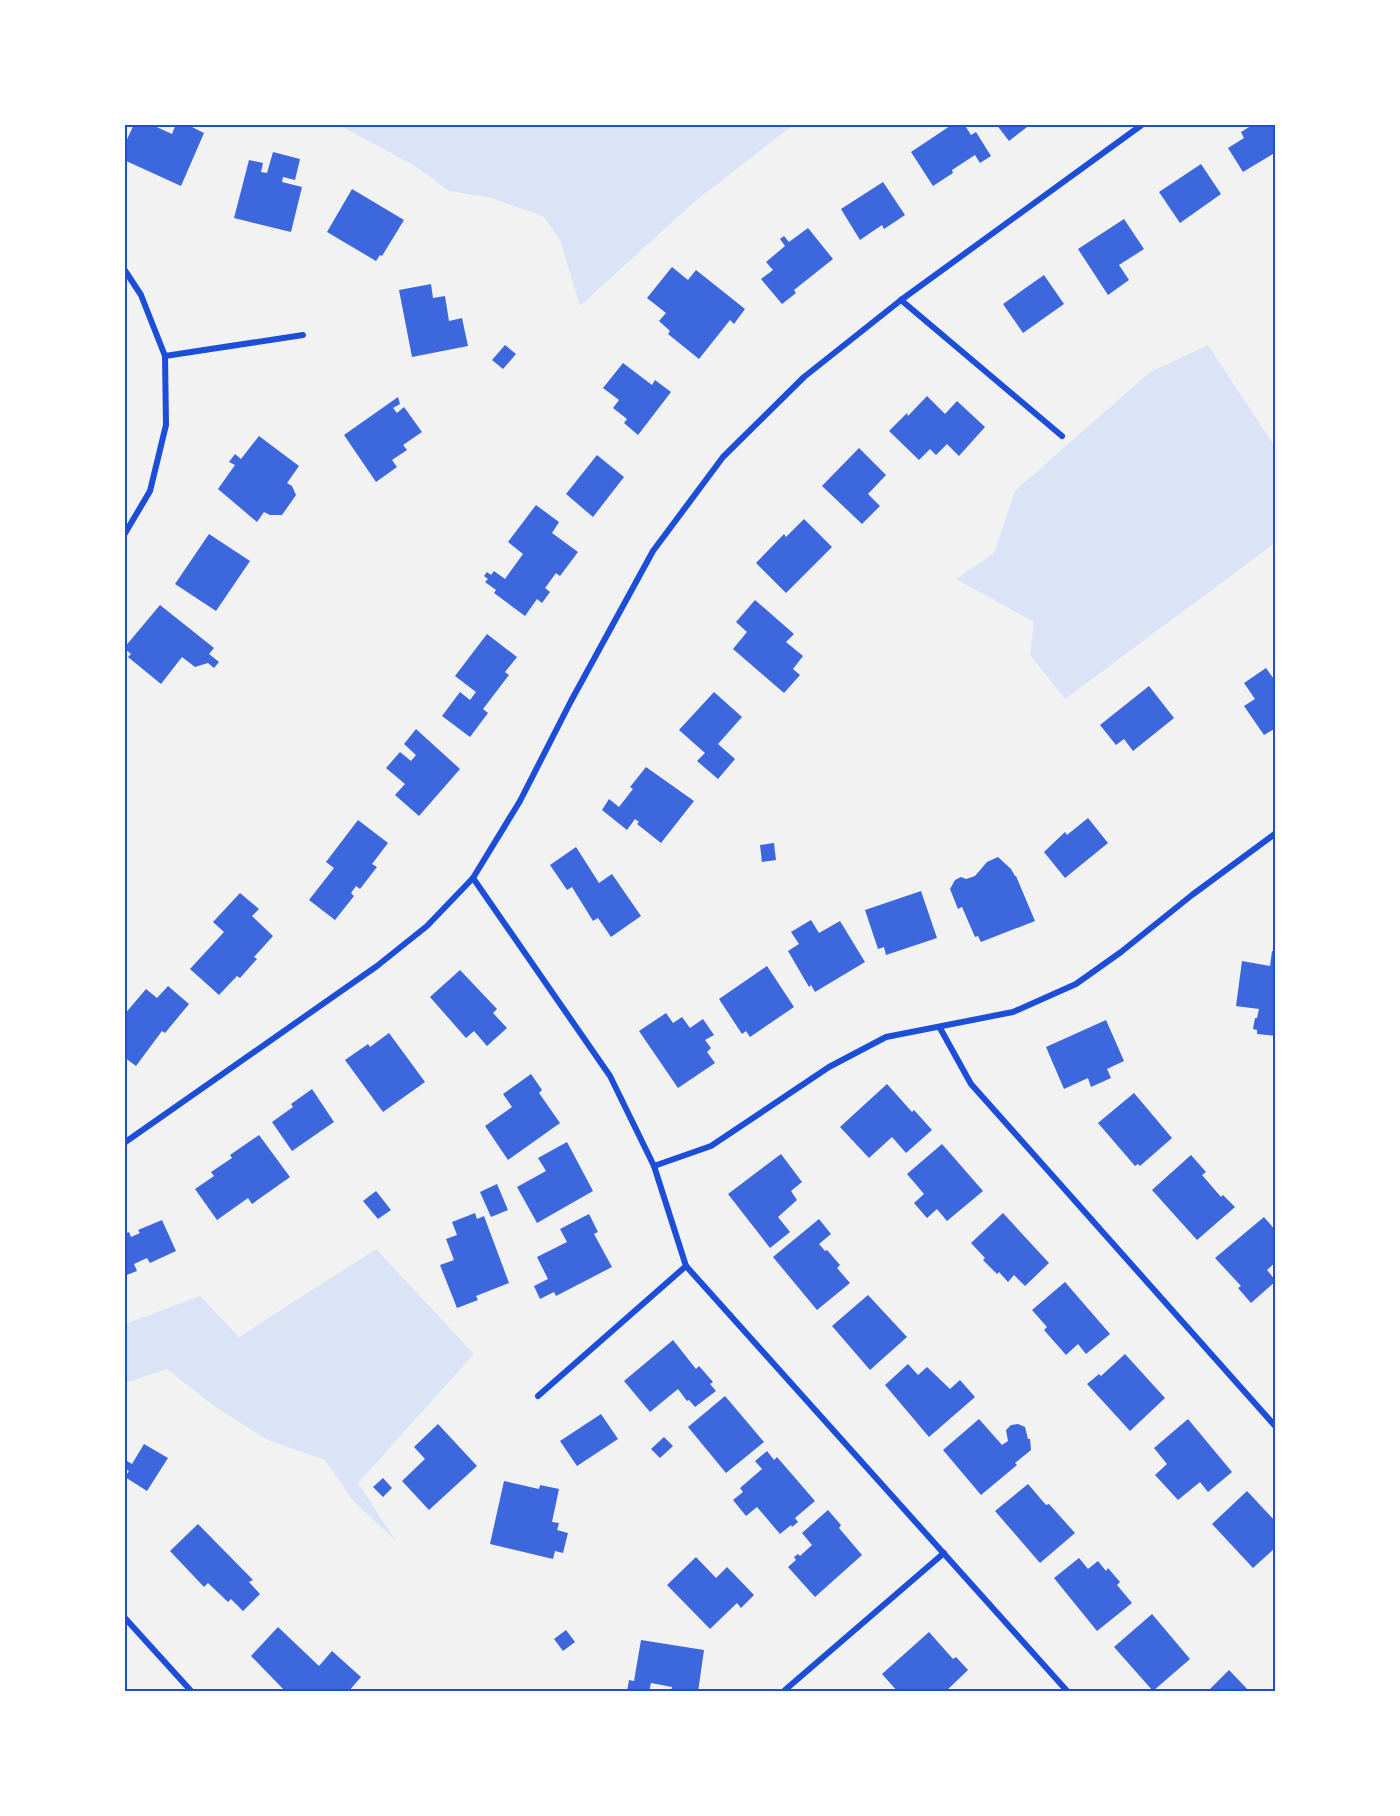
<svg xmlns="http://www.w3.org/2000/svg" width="1400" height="1816" font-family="'IBM Plex Serif',serif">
	<rect width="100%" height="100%" fill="#f2f2f2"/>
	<g fill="#dbe4f7">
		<polygon points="339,125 793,125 693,203 580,306 560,240 544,217 492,198 449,191 415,166"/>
		<polygon points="1208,345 1275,447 1275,543 1065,699 1030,655 1034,622 956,579 994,553 1015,491 1150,372"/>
		<polygon points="376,1249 474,1354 358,1483 396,1541 353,1501 325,1460 268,1440 214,1406 167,1369 125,1383 125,1324 200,1296 239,1337"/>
	</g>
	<g fill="#3d67dc">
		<polygon points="134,124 150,124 172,134 176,124 186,124 204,133 181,186 124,160 124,146"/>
		<polygon points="953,124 964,124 971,135 976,132 991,156 980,163 975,155 952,170 953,173 933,186 911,152"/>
		<polygon points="996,124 1031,124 1009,141"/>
		<polygon points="1254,124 1276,124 1276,152 1243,172 1228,148 1244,138 1241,132"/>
		<polygon points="273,152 300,159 295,180 283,177 282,182 302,187 291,232 234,218 249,160 263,163 261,172 267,173"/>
		<polygon points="1201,164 1221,194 1180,223 1159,192"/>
		<polygon points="883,182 905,215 884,229 882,225 860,240 841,209"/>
		<polygon points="352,189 404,220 382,256 380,255 376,261 327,232"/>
		<polygon points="1124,219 1144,249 1119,265 1129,280 1108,295 1078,249"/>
		<polygon points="808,228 833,259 794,290 796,293 782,304 761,279 773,270 766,262 785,246 780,239 784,236 789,242"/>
		<polygon points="672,267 688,280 696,270 745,309 734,324 730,320 699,359 668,334 670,331 659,321 666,313 647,298"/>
		<polygon points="1044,275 1064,304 1023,333 1003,304"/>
		<polygon points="431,284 433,298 445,296 449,321 462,318 468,346 412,357 399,290"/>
		<polygon points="505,345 516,354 503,369 492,360"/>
		<polygon points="623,363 652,385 655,380 671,392 638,435 624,423 627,419 613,408 619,400 603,388"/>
		<polygon points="927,396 945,414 957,401 985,427 959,456 947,444 936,455 930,449 919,460 889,431 907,413 908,416"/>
		<polygon points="398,397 400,404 393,408 397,413 404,407 422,432 403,445 407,450 392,460 397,467 376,482 344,435"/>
		<polygon points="259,436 299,466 287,483 292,486 296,495 282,515 270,515 264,512 257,522 218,489 235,465 229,462 235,454 241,459"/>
		<polygon points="859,448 886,475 868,494 880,506 862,524 822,486"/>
		<polygon points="597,455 624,477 593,517 566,494"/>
		<polygon points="536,505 559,522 552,533 578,552 560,576 556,573 545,588 550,592 542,603 537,599 525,616 494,593 496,590 485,582 488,579 484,576 487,572 491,575 494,571 505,579 523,554 508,542"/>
		<polygon points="804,519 832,547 786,593 756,563 784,534 786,537"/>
		<polygon points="209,534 250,561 216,611 175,584"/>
		<polygon points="755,600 794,634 786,642 803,656 793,669 800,675 784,693 733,649 747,632 736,622"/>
		<polygon points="160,605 214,648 209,654 219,662 214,668 208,663 195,667 182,657 161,684 128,657 131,654 124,648"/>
		<polygon points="487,634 517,657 505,672 509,675 483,709 488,713 470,737 442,716 460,692 470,700 476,692 455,676"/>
		<polygon points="1266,668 1276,682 1276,728 1264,735 1244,706 1255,699 1244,683"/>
		<polygon points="1149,686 1174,718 1133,751 1124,739 1116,745 1100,725"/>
		<polygon points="714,692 742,717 718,744 735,759 718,779 697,761 705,753 679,730"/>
		<polygon points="416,729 460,769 419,816 395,795 405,784 386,768 400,752 411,761 416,755 404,744"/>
		<polygon points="646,767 694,801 661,843 637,824 639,822 635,819 627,830 602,810 609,799 619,807 633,789 630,787"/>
		<polygon points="1088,818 1108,843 1065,878 1044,852 1065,832 1067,835"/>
		<polygon points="358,820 388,843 372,864 377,867 360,889 356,886 351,893 354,896 335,920 309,900 334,868 326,862"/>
		<polygon points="774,843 776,860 762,862 760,845"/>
		<polygon points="576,847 599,883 612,874 641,916 611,937 598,918 593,921 572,887 567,890 550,865"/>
		<polygon points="998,857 1011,869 1015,876 1016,876 1035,921 981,942 978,936 975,937 962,907 958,909 950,889 955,880 961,877 966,879 975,876 987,862"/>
		<polygon points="921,891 937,938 886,955 884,947 878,949 865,910"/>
		<polygon points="240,893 259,909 252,916 273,936 254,957 257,959 240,978 237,976 219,995 190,969 224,932 213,922"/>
		<polygon points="811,920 819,933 840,921 865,962 815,992 811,985 809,987 788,951 799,944 791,932"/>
		<polygon points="1272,951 1276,952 1276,1036 1257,1034 1257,1030 1253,1029 1255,1018 1257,1018 1259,1009 1236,1006 1242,961 1270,966"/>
		<polygon points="767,966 794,1007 750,1037 746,1031 742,1034 719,999"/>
		<polygon points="460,970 497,1009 493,1013 507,1028 487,1046 474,1031 466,1038 430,997"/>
		<polygon points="168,986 189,1004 165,1033 162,1031 136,1066 124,1057 124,1015 146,989 157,998"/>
		<polygon points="666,1013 673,1023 682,1017 690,1028 703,1019 714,1035 705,1040 711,1048 707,1052 715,1063 678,1088 639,1031"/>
		<polygon points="1106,1020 1124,1061 1107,1069 1111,1078 1091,1087 1088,1078 1064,1089 1046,1047"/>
		<polygon points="389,1033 425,1082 383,1112 345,1060 368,1044 370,1047"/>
		<polygon points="531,1074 542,1090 539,1093 560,1123 508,1160 485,1126 512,1107 503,1094"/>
		<polygon points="887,1084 912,1112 914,1110 932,1130 906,1153 892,1137 869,1158 840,1127"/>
		<polygon points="312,1089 334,1122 292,1151 272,1122 293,1107 291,1104"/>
		<polygon points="1134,1093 1172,1138 1140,1166 1138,1164 1135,1166 1098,1123"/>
		<polygon points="259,1135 290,1177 252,1204 248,1198 217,1220 195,1189 214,1176 211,1172 232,1158 230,1155"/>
		<polygon points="567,1142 593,1191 537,1223 517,1187 546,1171 538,1158"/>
		<polygon points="942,1144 983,1191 947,1221 937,1209 927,1218 914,1203 924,1194 907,1174"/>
		<polygon points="781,1154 802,1182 791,1191 797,1200 778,1217 790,1232 770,1248 728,1194"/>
		<polygon points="1191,1155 1206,1172 1202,1175 1221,1197 1223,1195 1235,1207 1197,1240 1152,1190"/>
		<polygon points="497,1184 508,1210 491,1217 480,1192"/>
		<polygon points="376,1191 391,1210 378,1219 363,1201"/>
		<polygon points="475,1213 477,1219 484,1216 509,1283 476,1296 478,1300 457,1308 440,1265 454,1260 446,1239 457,1235 452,1222"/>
		<polygon points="1003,1213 1049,1263 1025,1286 1014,1275 1008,1282 999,1272 997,1274 983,1260 985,1258 971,1243"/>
		<polygon points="589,1214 598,1232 594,1234 612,1267 556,1296 554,1292 540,1299 534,1286 548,1279 537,1257 567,1242 560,1229"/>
		<polygon points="1264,1217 1276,1231 1276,1262 1267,1270 1276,1281 1251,1303 1238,1288 1241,1286 1215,1258"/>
		<polygon points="819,1219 831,1234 819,1244 825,1251 827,1250 840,1265 837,1268 850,1283 817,1310 773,1257"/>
		<polygon points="162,1220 176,1251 150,1263 147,1258 134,1264 137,1271 124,1276 124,1234 129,1232 131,1237 140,1233 138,1230"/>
		<polygon points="1065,1282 1110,1334 1086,1354 1078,1344 1066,1355 1044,1330 1047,1327 1032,1310"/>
		<polygon points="868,1295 907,1337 870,1370 832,1326"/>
		<polygon points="673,1340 696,1369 699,1366 713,1382 710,1384 716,1391 695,1407 689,1400 687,1401 678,1389 650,1412 624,1381"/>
		<polygon points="1125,1354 1165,1398 1130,1431 1087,1384 1099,1374 1101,1376"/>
		<polygon points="908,1364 918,1375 927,1367 950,1389 960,1380 975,1397 929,1437 885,1385"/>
		<polygon points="725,1396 764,1442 726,1473 688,1427"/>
		<polygon points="601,1414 618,1439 577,1466 560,1441"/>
		<polygon points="979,1419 1002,1445 1008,1441 1006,1430 1011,1425 1018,1424 1025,1427 1028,1439 1030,1439 1031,1450 1015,1463 1017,1465 981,1495 943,1450"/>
		<polygon points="1188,1419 1232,1472 1208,1492 1200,1482 1178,1500 1155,1475 1167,1464 1154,1448"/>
		<polygon points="438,1424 477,1466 429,1510 402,1481 425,1459 414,1447"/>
		<polygon points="664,1437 673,1446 660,1458 651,1449"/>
		<polygon points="144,1444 168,1458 147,1491 125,1477 129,1471 124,1468 127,1461 132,1464"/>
		<polygon points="767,1451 774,1460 777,1457 815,1501 795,1518 798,1522 792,1527 791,1525 780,1534 757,1507 746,1516 733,1500 743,1492 740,1488 762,1469 755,1461"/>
		<polygon points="383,1478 392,1488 383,1497 373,1487"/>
		<polygon points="504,1481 539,1489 540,1485 559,1489 552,1522 559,1523 557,1530 568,1533 563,1553 555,1551 553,1559 490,1544"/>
		<polygon points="1028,1484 1046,1505 1049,1504 1075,1533 1040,1563 995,1511"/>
		<polygon points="1247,1491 1276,1522 1276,1547 1253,1568 1212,1524"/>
		<polygon points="828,1510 841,1525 839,1528 862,1555 815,1597 788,1567 796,1560 794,1557 798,1554 800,1556 812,1545 802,1533"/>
		<polygon points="198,1524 253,1580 249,1582 260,1594 243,1611 231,1599 228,1602 208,1583 204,1587 170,1551"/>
		<polygon points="696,1557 716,1578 727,1567 754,1595 741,1608 737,1603 710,1629 667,1585"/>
		<polygon points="1079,1558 1088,1569 1098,1561 1106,1571 1108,1568 1120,1582 1117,1585 1132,1603 1097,1631 1054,1578"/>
		<polygon points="1152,1614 1190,1659 1153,1691 1114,1647"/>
		<polygon points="278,1627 319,1666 332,1651 361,1677 348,1692 286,1692 251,1656"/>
		<polygon points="566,1630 575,1642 563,1651 554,1639"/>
		<polygon points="929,1632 953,1659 956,1657 968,1670 945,1692 898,1692 882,1674"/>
		<polygon points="641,1640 704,1650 698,1692 671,1692 672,1687 651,1683 649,1692 627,1692 629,1680 634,1681"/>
		<polygon points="1229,1670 1250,1692 1205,1692 1210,1689"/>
	</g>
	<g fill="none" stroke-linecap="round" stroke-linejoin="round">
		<g stroke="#1d4ed8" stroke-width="6">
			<polyline points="124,269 141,295 165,356 166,425 150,491 124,535"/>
			<polyline points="901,300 1062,436"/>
			<polyline points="165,356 303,335"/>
			<polyline points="473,878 610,1076 654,1166 686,1266 1068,1692"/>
			<polyline points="940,1028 971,1084 1276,1427"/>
			<polyline points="124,1143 377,966 427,926 473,878 520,801 571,701 653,551 723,457 804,377 901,300 1143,124"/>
			<polyline points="654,1166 711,1146 829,1067 886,1037 1013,1012 1076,984 1121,952 1192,895 1276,833"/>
			<polyline points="538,1396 686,1266"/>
			<polyline points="124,1617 192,1692"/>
			<polyline points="785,1690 944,1553"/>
		</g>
	</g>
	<rect width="1400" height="1816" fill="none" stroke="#ffffff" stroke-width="252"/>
	<rect x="126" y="126" width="1148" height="1564" fill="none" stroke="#1d4ed8" stroke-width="2"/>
</svg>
